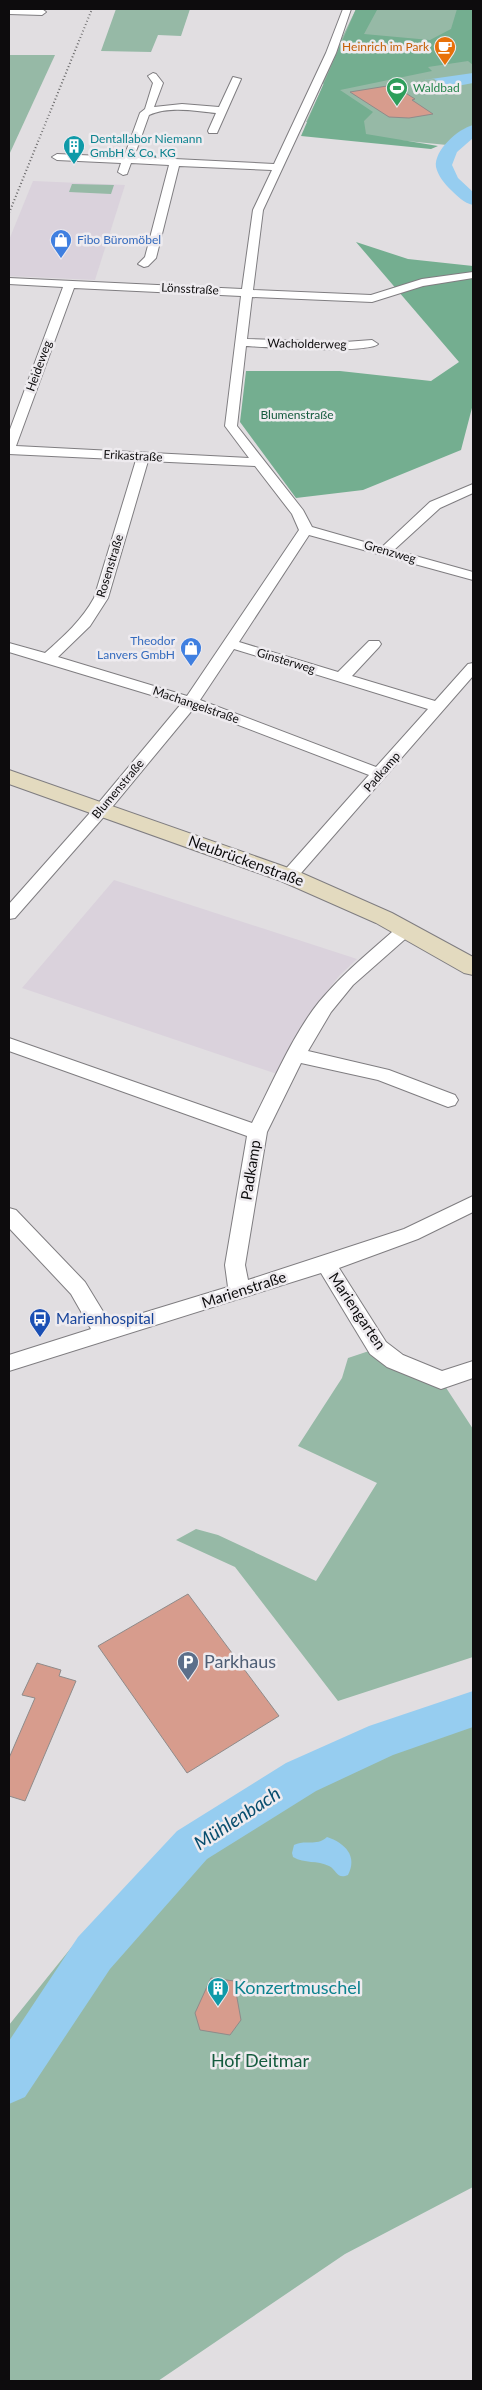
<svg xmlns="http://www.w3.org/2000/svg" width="482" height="2390" font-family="Lato,sans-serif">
	<rect width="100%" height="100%" fill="#e1dee1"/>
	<g fill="#dad2dc">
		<polygon points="33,181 125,185 95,280 9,276 9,240"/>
		<polygon points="114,880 357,959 339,976 315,1007 277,1074 22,988"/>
	</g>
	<g fill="#96b9a6">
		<polygon points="116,9 190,9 181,36 158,35 151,52 101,51"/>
		<polygon points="356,9 473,9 473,127 470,127 447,145 366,137 358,133 306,122 324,84 320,83"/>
		<polygon points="9,55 55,55 9,155"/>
		<polygon points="72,184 114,185 111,194 69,192"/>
		<polygon points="378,1348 441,1380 473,1429 473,1657 338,1701 235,1567 176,1540 196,1529 218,1535 316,1581 377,1483 298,1446 342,1378 348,1358"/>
		<polygon points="473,1693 473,2187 345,2254 158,2381 9,2381 9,2025 79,1938 192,1845 315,1755"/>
	</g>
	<g fill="#74ae90">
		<polygon points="356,9 396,9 377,10 364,34 430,40 451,29 457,9 473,9 473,65 468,61 428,67 432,71 340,90 373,112 364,121 366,134 438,146 431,149 301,136"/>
		<polygon points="356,242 408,259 473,266 473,404 461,450 363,490 296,498 240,422 246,371 340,371 431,381 459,362"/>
	</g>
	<g fill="#96cdf0">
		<polygon points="473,73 473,83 447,88 434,79 424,80"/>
		<path d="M 327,1837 C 345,1843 358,1856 348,1875 C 337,1880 337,1870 329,1866 C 317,1860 305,1864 293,1857 L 292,1853 L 294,1845 C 305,1839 316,1847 327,1837 Z"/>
	</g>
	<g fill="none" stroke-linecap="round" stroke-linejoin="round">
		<g fill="#96cdf0" fill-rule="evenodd">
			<path d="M 473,125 L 473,138 L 457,152 L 452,165 L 458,178 L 473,192 L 473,205 C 464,203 457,196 451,190 C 445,184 438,176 436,167 C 434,150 458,129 473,125 Z"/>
			<polygon points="473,1691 473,1727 393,1755 316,1791 207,1859 110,1969 25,2097 9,2104 9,2041 78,1937 177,1831 286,1763 369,1726"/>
		</g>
	</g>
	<g fill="#d79c8d" stroke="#8f8b8a">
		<polygon points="393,85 415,99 412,100 433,114 409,118 389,117 350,92"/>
		<polygon points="188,1594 279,1716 187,1773 98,1646"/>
		<polygon points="37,1663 61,1670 59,1676 76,1681 25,1801 9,1796 9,1758 35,1698 22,1695"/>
		<polygon points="211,1978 234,1981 241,2020 230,2035 200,2030 195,2013"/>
	</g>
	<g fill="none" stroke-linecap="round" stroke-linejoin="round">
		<g stroke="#7f7d80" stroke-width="2">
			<g id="street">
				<polygon points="9,9 42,9 46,12 42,15 9,14"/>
				<path d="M 343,9 L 351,9 L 336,53 L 263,210 L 253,290 L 371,295 L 422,279 L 473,272 L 473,278 L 423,286 L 372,302 L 252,297 L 247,339 L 345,342 L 372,340 L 378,344 C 368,354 266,347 246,346 L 237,426 L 303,510 L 312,527 L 382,547 L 430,502 L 473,484 L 473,493 L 440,508 L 394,550 L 473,572 L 473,580 L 309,535 L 239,642 L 338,672 L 369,641 L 379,641 L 381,644 L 379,647 L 352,676 L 435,701 L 468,664 L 473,663 L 473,676 L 295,880 L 283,880 L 281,876 L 283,872 L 369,775 L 194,708 L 108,812 L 15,918 L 9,919 L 9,904 L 96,806 L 181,704 L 9,652 L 9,643 L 45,653 C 64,636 82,620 94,598 L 136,460 L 9,454 L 9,432 L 63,287 L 9,284 L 9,278 L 242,289 L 253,210 L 272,170 L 179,166 L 156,258 L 148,266 L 144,267 L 138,264 L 145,257 L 169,165 L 131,163 L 127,174 L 123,175 L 118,172 L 121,163 L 57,160 L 52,157 L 57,154 L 124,157 L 140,113 L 145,109 L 153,83 L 148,76 L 153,73 L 156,74 L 163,83 L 154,107 L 182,104 L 219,107 L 233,77 L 241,79 L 217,133 L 209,133 L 208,131 L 216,113 C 195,111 170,106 149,115 L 134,157 L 274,164 L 326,53 ZM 74,288 L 241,296 L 225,426 L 249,458 L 16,446 ZM 148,461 L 255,466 L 292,514 L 299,530 L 187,696 L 58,657 L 90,626 L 108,598 ZM 234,649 L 428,709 L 376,767 L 200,700 Z"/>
				<path d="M 406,923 L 412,925 L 415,929 L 412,933 L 353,985 L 331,1012 L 308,1051 L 389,1070 L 455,1095 L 458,1100 L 455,1105 L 448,1107 L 378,1080 L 301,1063 L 267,1132 L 245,1265 L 248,1280 L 404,1229 L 473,1196 L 473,1212 L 418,1239 L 339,1268 L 386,1342 L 403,1355 L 442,1371 L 473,1361 L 473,1378 L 441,1389 L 387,1367 L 370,1354 L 321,1273 L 9,1371 L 9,1355 L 91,1329 L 71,1294 L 9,1228 L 9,1208 L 16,1210 L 85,1282 L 110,1323 L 228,1287 L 225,1265 L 247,1136 L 9,1051 L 9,1038 L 252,1123 C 271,1086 293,1034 319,1002 C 343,973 372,950 400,925 Z"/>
			</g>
		</g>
		<g stroke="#7f7d80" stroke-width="2">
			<polygon id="secondary" points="9,770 297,871 392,913 473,957 473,975 464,973 376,923 281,881 9,784"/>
		</g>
		<use href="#street" fill="#fff" fill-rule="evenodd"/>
		<use href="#secondary" fill="#e3dabf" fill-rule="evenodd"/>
		<polyline stroke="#6a696a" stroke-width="2" stroke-dasharray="1 2.5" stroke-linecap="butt" points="9,213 92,9"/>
	</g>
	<defs>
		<g id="cafe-pin" transform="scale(1.125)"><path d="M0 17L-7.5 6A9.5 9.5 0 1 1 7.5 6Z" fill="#e8710a" stroke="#eeebef"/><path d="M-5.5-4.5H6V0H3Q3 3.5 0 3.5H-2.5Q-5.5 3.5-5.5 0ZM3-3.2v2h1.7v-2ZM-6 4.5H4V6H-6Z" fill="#fff"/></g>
		<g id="stadium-pin" transform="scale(1.125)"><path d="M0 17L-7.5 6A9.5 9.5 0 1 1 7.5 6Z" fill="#2e9e5b" stroke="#eeebef"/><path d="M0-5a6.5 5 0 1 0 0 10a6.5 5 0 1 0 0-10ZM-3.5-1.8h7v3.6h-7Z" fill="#fff"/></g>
		<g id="building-pin" transform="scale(1.125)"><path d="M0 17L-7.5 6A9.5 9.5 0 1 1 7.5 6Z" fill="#0f9aa8" stroke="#eeebef"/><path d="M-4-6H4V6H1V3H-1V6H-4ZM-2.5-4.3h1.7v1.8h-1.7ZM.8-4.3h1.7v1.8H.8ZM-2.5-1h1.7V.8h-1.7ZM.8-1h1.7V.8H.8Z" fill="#fff"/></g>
		<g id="shop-pin" transform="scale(1.125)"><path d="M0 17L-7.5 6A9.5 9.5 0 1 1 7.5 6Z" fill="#3f7fe0" stroke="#eeebef"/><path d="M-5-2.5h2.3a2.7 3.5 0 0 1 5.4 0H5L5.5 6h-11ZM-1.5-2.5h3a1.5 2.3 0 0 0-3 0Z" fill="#fff"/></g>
		<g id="bus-pin" transform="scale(1.125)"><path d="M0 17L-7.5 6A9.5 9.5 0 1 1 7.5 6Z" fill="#1a4fb4" stroke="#eeebef"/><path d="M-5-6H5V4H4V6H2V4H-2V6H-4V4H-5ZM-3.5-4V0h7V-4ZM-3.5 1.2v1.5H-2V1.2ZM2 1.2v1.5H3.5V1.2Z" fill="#fff"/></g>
		<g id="parking-pin" transform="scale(1.125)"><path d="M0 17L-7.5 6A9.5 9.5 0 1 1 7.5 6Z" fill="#5c6f8a" stroke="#eeebef"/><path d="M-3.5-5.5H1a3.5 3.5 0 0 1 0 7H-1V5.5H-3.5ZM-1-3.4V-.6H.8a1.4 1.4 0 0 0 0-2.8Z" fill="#fff"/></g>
	</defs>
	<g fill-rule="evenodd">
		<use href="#cafe-pin" x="445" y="47"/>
		<use href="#stadium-pin" x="397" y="88"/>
		<use href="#building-pin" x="74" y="146"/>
		<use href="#shop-pin" x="61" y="240"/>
		<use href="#shop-pin" x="191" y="648"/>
		<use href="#bus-pin" x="40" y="1319"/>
		<use href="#parking-pin" x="188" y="1662"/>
		<use href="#building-pin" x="218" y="1988"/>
	</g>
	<g text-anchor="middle" stroke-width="5" stroke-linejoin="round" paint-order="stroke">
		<g font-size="12" fill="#c56008" stroke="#eeebef" text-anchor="end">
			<text x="429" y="51">Heinrich im Park</text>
		</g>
		<g font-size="12" fill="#27864d" stroke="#eeebef" text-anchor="start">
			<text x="413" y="92">Waldbad</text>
		</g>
		<g font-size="12" fill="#0d838f" stroke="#eeebef" text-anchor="start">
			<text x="90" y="143">Dentallabor Niemann<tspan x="90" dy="14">GmbH &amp; Co. KG</tspan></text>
		</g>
		<g font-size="12" fill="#366cbe" stroke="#eeebef" text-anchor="start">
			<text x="77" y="244">Fibo Büromöbel</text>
			<text x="175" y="645" text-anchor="end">Theodor<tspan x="175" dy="14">Lanvers GmbH</tspan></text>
		</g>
		<g font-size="12" fill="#0d0c0d" stroke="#eeebef">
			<text transform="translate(190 289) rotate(3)" y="4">Lönsstraße</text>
			<text transform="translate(307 344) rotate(1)" y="4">Wacholderweg</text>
			<text transform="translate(39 366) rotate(-70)" y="4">Heideweg</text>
			<text transform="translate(133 456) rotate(3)" y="4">Erikastraße</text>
			<text transform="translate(390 552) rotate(16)" y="4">Grenzweg</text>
			<text transform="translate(110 566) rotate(-73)" y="4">Rosenstraße</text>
			<text transform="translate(286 661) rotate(17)" y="4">Ginsterweg</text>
			<text transform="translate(196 705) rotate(19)" y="4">Machangelstraße</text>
			<text transform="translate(382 772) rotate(-49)" y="4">Padkamp</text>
			<text transform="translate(118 789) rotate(-50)" y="4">Blumenstraße</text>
		</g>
		<g font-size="12" fill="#155b3e" stroke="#eeebef">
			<text x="297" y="419">Blumenstraße</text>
		</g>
		<g font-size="15" fill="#0d0c0d" stroke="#eeebef">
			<text transform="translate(246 861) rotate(20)" y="5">Neubrückenstraße</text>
			<text transform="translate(251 1170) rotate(-81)" y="5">Padkamp</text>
			<text transform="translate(244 1290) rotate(-18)" y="5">Marienstraße</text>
			<text transform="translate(357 1311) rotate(56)" y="5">Mariengarten</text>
		</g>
		<g font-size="15" fill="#164399" stroke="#eeebef" text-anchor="start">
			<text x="56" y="1324">Marienhospital</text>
		</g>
		<g font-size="18" fill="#4e5e75" stroke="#eeebef" text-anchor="start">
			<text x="204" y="1668">Parkhaus</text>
		</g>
		<g font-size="18" fill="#0d838f" stroke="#eeebef" text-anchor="start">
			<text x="234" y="1994">Konzertmuschel</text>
		</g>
		<g font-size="18" fill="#155b3e" stroke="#eeebef">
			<text x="260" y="2067">Hof Deitmar</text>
		</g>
		<g font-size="19" font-style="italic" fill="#084e6f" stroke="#eeebef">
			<text transform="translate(237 1818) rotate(-33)" y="7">Mühlenbach</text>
		</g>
	</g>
	<rect width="482" height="2390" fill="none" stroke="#0d0c0d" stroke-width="20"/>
</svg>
